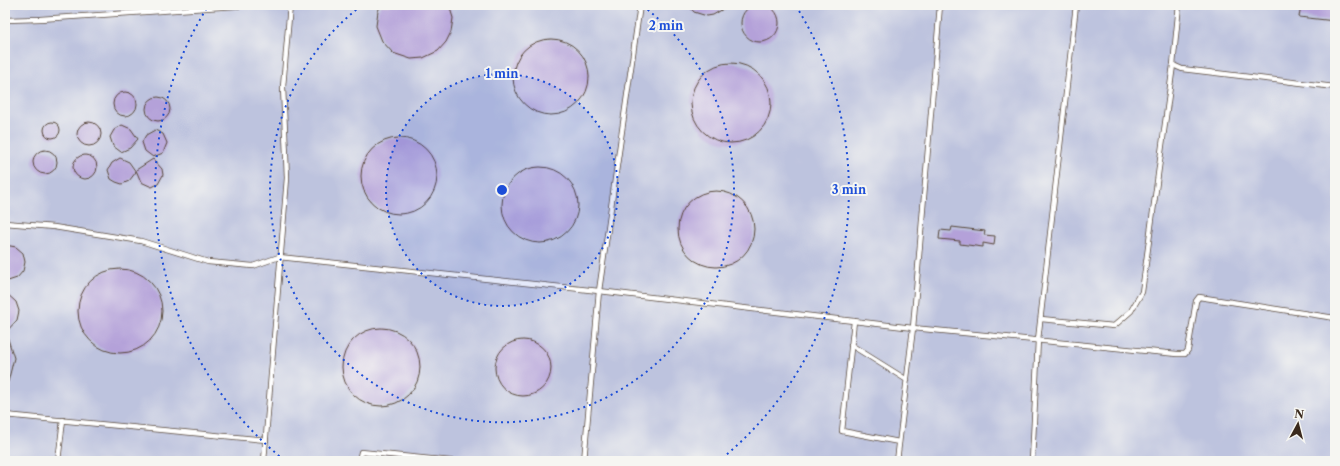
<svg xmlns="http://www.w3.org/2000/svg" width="1340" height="466" font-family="'Libre Caslon Text',serif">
	<rect width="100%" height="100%" fill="#f6f6f2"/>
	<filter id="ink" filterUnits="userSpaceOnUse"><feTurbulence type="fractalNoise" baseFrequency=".025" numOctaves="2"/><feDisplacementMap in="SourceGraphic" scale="8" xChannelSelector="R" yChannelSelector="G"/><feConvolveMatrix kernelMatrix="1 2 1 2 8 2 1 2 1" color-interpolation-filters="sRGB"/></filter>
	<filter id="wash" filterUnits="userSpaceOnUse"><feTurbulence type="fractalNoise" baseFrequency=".012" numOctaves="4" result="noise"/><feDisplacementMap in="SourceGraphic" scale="16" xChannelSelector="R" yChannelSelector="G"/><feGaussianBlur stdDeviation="0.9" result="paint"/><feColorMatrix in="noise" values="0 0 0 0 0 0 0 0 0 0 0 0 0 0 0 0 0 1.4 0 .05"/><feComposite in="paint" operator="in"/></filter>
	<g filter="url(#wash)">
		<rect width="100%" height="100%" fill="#ede5c8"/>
		<rect fill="#bdc3de" x="5" y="5" width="1330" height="456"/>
		<g id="blocks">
			<g fill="#b4a1d9">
				<circle cx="760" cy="23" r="19"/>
				<polygon points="381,5 449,5 453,18 451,32 446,42 438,51 423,58 411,59 393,53 382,41 376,26 378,11"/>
				<polygon points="688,5 730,5 713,15 707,16 694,12"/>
				<polygon points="1301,5 1335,5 1335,21 1299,17"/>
				<circle cx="551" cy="77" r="38"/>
				<circle cx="731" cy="103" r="40"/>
				<circle cx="125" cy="104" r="12"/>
				<circle cx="158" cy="109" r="12"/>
				<circle cx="52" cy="130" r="8"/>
				<circle cx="89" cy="134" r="12"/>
				<polygon points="122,125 131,129 138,139 130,148 121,152 113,146 110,137 114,130"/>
				<polygon points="155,130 163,134 167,143 163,153 153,157 145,151 142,142 146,135"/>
				<circle cx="399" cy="176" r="38"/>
				<circle cx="45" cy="162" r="12"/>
				<circle cx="85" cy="167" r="12"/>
				<polygon points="120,158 129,162 136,172 129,181 122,184 116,182 111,179 108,170 112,163"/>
				<polygon points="153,159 162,169 163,175 158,184 152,187 141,182 136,170"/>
				<circle cx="540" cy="205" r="38"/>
				<circle cx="716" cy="229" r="38"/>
				<polygon points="952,227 985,231 984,235 995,236 994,245 983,243 983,247 960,244 960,241 939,239 940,230 951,231"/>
				<polygon points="5,245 16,247 23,253 25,262 23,271 17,278 5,282"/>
				<circle cx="120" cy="311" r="42"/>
				<polygon points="5,292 16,302 19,311 17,320 5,333"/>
				<circle cx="381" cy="367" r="39"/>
				<polygon points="5,336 7,336 14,358 8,382 5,381"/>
				<circle cx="523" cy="368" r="28"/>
			</g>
		</g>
	</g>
	<g filter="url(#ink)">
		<use href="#blocks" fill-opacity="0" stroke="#564638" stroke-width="1"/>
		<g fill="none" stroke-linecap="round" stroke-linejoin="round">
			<g stroke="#564638" stroke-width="6">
				<g id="service">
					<polyline points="272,5 290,6"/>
					<polyline points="1179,5 1173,65 1182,69 1335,87"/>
					<polyline points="5,20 40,19 251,5"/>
					<polyline points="5,223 54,227 141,241 208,262 253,266 279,257 599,291 913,328 1177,354 1185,354 1188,350 1196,301 1199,297 1335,318"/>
					<polyline points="1041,319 1114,326 1131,311 1142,292 1173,65"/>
					<polyline points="854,321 842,431 899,442"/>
					<polyline points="851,345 907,380"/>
					<polyline points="5,415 266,440"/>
					<polyline points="58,461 63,420"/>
					<polyline points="264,461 287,178 283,87 290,5"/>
					<polyline points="359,461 361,452 451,461"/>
					<polyline points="584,461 599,291 640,5"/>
					<polyline points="897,461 913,328 940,5"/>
					<polyline points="1032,461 1038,340 1076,5"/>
				</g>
			</g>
			<use href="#service" stroke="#fff" stroke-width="4.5"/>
		</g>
	</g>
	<circle cx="502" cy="190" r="116" fill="#1d4ed8" fill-opacity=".12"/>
	<g fill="none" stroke="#1d4ed8" stroke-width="2" stroke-dasharray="2 4">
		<circle cx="502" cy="190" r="116"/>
		<path d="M643 6A232 232 0 1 1 361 6"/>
		<path d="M284 460A347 347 0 0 1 208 6M796 6A347 347 0 0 1 720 460"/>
	</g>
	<circle cx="502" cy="190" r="6" fill="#1d4ed8" stroke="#f6f6f2" stroke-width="2"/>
	<g font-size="12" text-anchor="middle" font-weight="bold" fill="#1d4ed8" stroke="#f6f6f2" stroke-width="4" stroke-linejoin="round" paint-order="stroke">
		<text x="666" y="30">2 min</text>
		<text x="502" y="78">1 min</text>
		<text x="849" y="194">3 min</text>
	</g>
	<rect width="1340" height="466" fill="none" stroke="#f6f6f2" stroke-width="20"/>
	<g transform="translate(1298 424) rotate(7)" stroke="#f6f6f2" stroke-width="3" paint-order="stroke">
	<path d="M0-3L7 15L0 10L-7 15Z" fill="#3b2a1e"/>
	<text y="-6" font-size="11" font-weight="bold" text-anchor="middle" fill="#3b2a1e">N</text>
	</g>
</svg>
